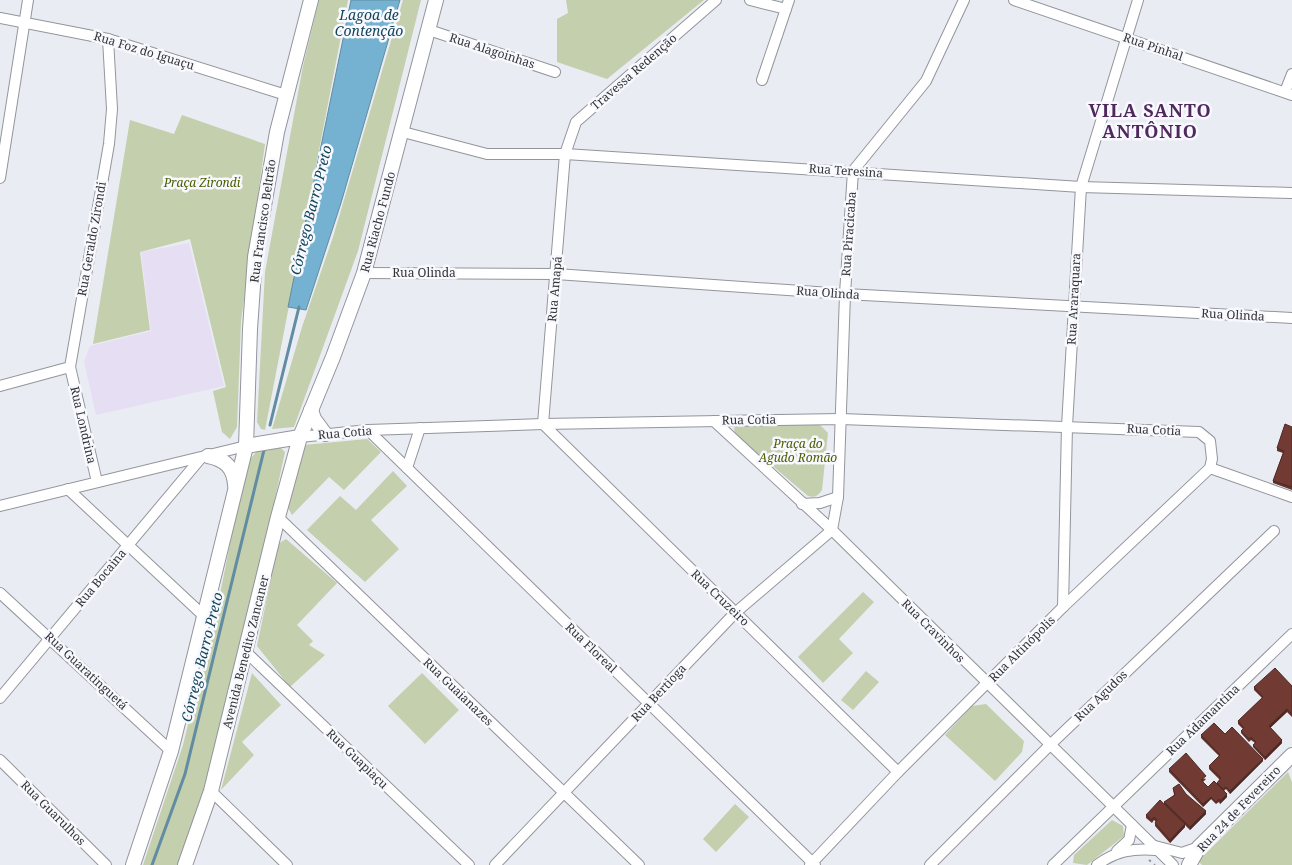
<svg xmlns="http://www.w3.org/2000/svg" width="1292" height="865" font-family="'Noto Serif',serif">
	<rect width="100%" height="100%" fill="#eaecf3"/>
	<polygon fill="#e6def3" points="189,243 224,386 96,415 84,362 90,346 151,331 141,252"/>
	<g fill="#c4cfad">
		<polygon points="319,0 348,0 265,430 261,429 257,422 265,272 303,66"/>
		<polygon points="403,0 421,0 358,251 294,427 272,429 302,327 333,237"/>
		<polygon points="566,0 704,0 607,79 557,62 557,19 568,13"/>
		<polygon points="182,115 265,144 241,322 237,427 230,439 222,432 213,391 226,387 190,239 140,252 150,330 93,344 130,120 174,134"/>
		<path d="M 818,423 L 828,433 L 822,490 C 818,496 815,498 808,496 L 735,434 L 734,428 L 738,425 Z"/>
		<polygon points="367,439 381,452 344,490 329,477 292,515 287,506 304,445"/>
		<path d="M 279,446 L 285,452 C 255,591 227,731 179,865 L 143,865 L 183,745 L 220,594 L 239,499 L 247,469 L 251,458 L 258,450 Z"/>
		<polygon points="393,471 407,486 371,520 399,549 365,582 307,530 340,496 356,510"/>
		<polygon points="286,539 337,583 297,625 313,641 309,645 325,655 290,687 257,646 278,544"/>
		<polygon points="863,592 874,602 839,639 853,653 823,683 798,657"/>
		<polygon points="866,671 879,682 853,710 841,700"/>
		<polygon points="252,673 281,705 242,742 254,755 221,790"/>
		<polygon points="422,673 459,710 425,744 388,706"/>
		<polygon points="986,704 1024,741 1022,752 995,781 945,735 972,706"/>
		<polygon points="1288,772 1292,782 1292,865 1202,865 1198,861"/>
		<polygon points="735,804 749,817 716,852 703,839"/>
		<polygon points="1112,820 1123,826 1124,836 1087,865 1073,863 1074,855"/>
	</g>
	<polygon fill="#75b2d1" stroke="#618ca2" points="351,0 400,0 341,203 306,310 288,307"/>
	<g fill="none" stroke-linecap="round" stroke-linejoin="round">
		<g stroke="#618ca2" stroke-width="3">
			<polyline points="270,425 299,307"/>
			<polyline points="152,865 185,774 264,450"/>
		</g>
		<g stroke="#93959c" stroke-width="12">
			<g id="minor">
				<polyline points="716,0 576,122 565,154 543,424 898,772"/>
				<polyline points="750,0 786,9"/>
				<polyline points="1014,0 1292,95"/>
				<polyline points="0,18 108,39 286,95"/>
				<polyline points="429,30 555,72"/>
				<polyline points="762,80 789,0"/>
				<polyline points="1285,92 1292,74"/>
				<polyline points="403,132 487,154 565,154 1081,187 1292,193"/>
				<polyline points="0,178 28,0"/>
				<polyline points="364,273 556,274 845,294 1292,318"/>
				<polyline points="70,367 97,482"/>
				<polyline points="0,386 70,367 109,144 112,109 108,39"/>
				<polyline points="714,421 832,530 1173,865"/>
				<polyline points="368,430 815,865"/>
				<polyline points="300,437 368,430 543,424 841,419 1199,432 1210,441 1212,459 1210,468 1063,607 898,772 810,865"/>
				<polyline points="407,468 420,428"/>
				<polyline points="1210,468 1292,497"/>
				<polyline points="68,489 205,617"/>
				<polyline points="802,504 820,503 838,497"/>
				<polyline points="0,506 246,446"/>
				<polyline points="278,517 639,865"/>
				<polyline points="832,530 838,497 845,294 853,171 926,81 964,0"/>
				<polyline points="0,593 171,751"/>
				<polyline points="1063,607 1067,426 1081,187 1138,0"/>
				<polyline points="246,652 469,865"/>
				<polyline points="0,698 201,458"/>
				<polyline points="0,760 106,865"/>
				<polyline points="211,791 287,865"/>
				<polyline points="1155,846 1182,853 1199,847"/>
				<polyline points="1117,851 1129,840 1132,825"/>
				<polyline points="495,865 735,613 832,530"/>
				<polyline points="930,865 1050,745 1274,531"/>
				<polyline points="1053,865 1292,634"/>
				<path d="M 1097,865 C 1115,851 1134,848 1156,850"/>
			</g>
		</g>
		<g stroke="#93959c" stroke-width="16">
			<g id="secondary">
				<polyline points="311,410 314,419 325,434"/>
				<polyline points="246,446 300,437"/>
				<path d="M 208,456 C 225,459 234,468 235,485"/>
				<polyline points="133,865 171,751 246,446 250,329 255,257 277,132 311,0"/>
				<polyline points="185,865 211,791 278,517 300,437 333,357 364,273 436,0"/>
				<polyline points="1189,865 1199,847 1292,755"/>
			</g>
		</g>
		<polyline stroke="#929498" stroke-width="2" stroke-dasharray="2.5 4" stroke-linecap="butt" points="1149,860 1155,865"/>
		<use href="#minor" stroke="#fff" stroke-width="10"/>
		<use href="#secondary" stroke="#fff" stroke-width="14"/>
	</g>
	<g fill="#61332d">
		<polygon points="1292,427 1292,490 1273,483 1273,481 1283,453 1277,451 1277,448"/>
		<polygon points="1292,686 1292,717 1287,712 1270,728 1282,743 1265,760 1253,747 1253,745 1255,743 1251,740 1249,742 1241,733 1241,731 1243,729 1238,724 1238,721 1262,698 1254,690 1254,687"/>
		<polygon points="1225,734 1263,761 1230,794 1226,789 1224,791 1227,797 1220,804 1219,802 1216,804 1211,799 1203,807 1169,772 1169,769 1206,779 1203,782 1208,787 1217,784 1217,783 1220,780 1209,769 1209,766 1219,756 1201,738 1201,735"/>
		<polygon points="1173,788 1186,794 1206,814 1190,830 1185,825 1185,827 1170,843 1155,826 1155,823 1156,822 1154,820 1152,823 1146,818 1146,815 1164,804 1164,802 1174,795"/>
	</g>
	<g fill="#4f2924">
		<polygon points="1287,709 1287,712 1269,729 1269,726"/>
		<polygon points="1282,740 1282,743 1265,760 1265,757"/>
		<polygon points="1263,759 1263,761 1230,794 1230,791"/>
		<polygon points="1227,794 1227,797 1220,804 1220,801"/>
		<polygon points="1211,797 1211,799 1203,807 1203,804"/>
		<polygon points="1206,811 1206,814 1190,830 1190,827"/>
		<polygon points="1185,824 1185,827 1170,843 1170,840"/>
	</g>
	<g fill="#713b34" stroke="#4f2924">
		<polygon points="1285,424 1292,427 1292,487 1273,481 1284,451 1277,448"/>
		<polygon points="1275,668 1292,686 1292,714 1287,709 1269,726 1282,740 1265,757 1253,745 1256,742 1251,737 1249,739 1241,731 1244,728 1238,721 1263,697 1254,687"/>
		<polygon points="1214,723 1225,734 1232,727 1263,759 1230,791 1226,787 1223,789 1217,783 1221,778 1209,766 1220,755 1201,735"/>
		<polygon points="1186,753 1206,776 1201,780 1208,787 1214,781 1227,794 1220,801 1219,799 1216,802 1211,797 1203,804 1169,769"/>
		<polygon points="1179,784 1186,794 1206,811 1190,827 1164,802 1175,795 1173,788"/>
		<polygon points="1160,800 1185,824 1170,840 1155,823 1157,820 1154,817 1152,820 1146,815"/>
	</g>
	<g text-anchor="middle" stroke-width="5" stroke-linejoin="round" paint-order="stroke">
		<g font-size="12" fill="#333436" stroke="#f8f9fe">
			<text transform="translate(1153 47) rotate(19)" y="4">Rua Pinhal</text>
			<text transform="translate(144 51) rotate(17)" y="4">Rua Foz do Iguaçu</text>
			<text transform="translate(492 51) rotate(18)" y="4">Rua Alagoinhas</text>
			<text transform="translate(634 72) rotate(-41)" y="4">Travessa Redenção</text>
			<text transform="translate(846 171) rotate(4)" y="4">Rua Teresina</text>
			<text transform="translate(263 221) rotate(-82)" y="4">Rua Francisco Beltrão</text>
			<text transform="translate(378 222) rotate(-75)" y="4">Rua Riacho Fundo</text>
			<text transform="translate(849 234) rotate(-86)" y="4">Rua Piracicaba</text>
			<text transform="translate(92 239) rotate(-80)" y="4">Rua Geraldo Zirondi</text>
			<text x="424" y="277">Rua Olinda</text>
			<text transform="translate(555 289) rotate(-85)" y="4">Rua Amapá</text>
			<text transform="translate(828 293) rotate(4)" y="4">Rua Olinda</text>
			<text transform="translate(1074 299) rotate(-87)" y="4">Rua Araraquara</text>
			<text transform="translate(1233 315) rotate(3)" y="4">Rua Olinda</text>
			<text transform="translate(749 420) rotate(-1)" y="4">Rua Cotia</text>
			<text transform="translate(83 425) rotate(77)" y="4">Rua Londrina</text>
			<text transform="translate(1154 430) rotate(3)" y="4">Rua Cotia</text>
			<text transform="translate(345 433) rotate(-5)" y="4">Rua Cotia</text>
			<text transform="translate(101 578) rotate(-50)" y="4">Rua Bocaina</text>
			<text transform="translate(720 598) rotate(44)" y="4">Rua Cruzeiro</text>
			<text transform="translate(933 631) rotate(45)" y="4">Rua Cravinhos</text>
			<text transform="translate(591 648) rotate(44)" y="4">Rua Floreal</text>
			<text transform="translate(1022 649) rotate(-45)" y="4">Rua Altinópolis</text>
			<text transform="translate(246 652) rotate(-76)" y="4">Avenida Benedito Zancaner</text>
			<text transform="translate(86 671) rotate(43)" y="4">Rua Guaratinguetá</text>
			<text transform="translate(458 692) rotate(44)" y="4">Rua Guaianazes</text>
			<text transform="translate(659 693) rotate(-47)" y="4">Rua Bertioga</text>
			<text transform="translate(1101 696) rotate(-44)" y="4">Rua Agudos</text>
			<text transform="translate(1203 720) rotate(-44)" y="4">Rua Adamantina</text>
			<text transform="translate(357 759) rotate(44)" y="4">Rua Guapiaçu</text>
			<text transform="translate(1239 809) rotate(-46)" y="4">Rua 24 de Fevereiro</text>
			<text transform="translate(53 813) rotate(45)" y="4">Rua Guarulhos</text>
		</g>
		<g font-size="12" font-style="italic" fill="#4a5c01" stroke="#f8f9fe">
			<text x="202" y="187">Praça Zirondi</text>
			<text x="798" y="448">Praça do<tspan x="798" dy="14">Agudo Romão</tspan></text>
		</g>
		<g font-size="14" font-style="italic" fill="#12455b" stroke="#f8f9fe">
			<text x="369" y="20">Lagoa de<tspan x="369" dy="16">Contenção</tspan></text>
			<text transform="translate(311 210) rotate(-76)" y="5">Córrego Barro Preto</text>
			<text transform="translate(202 657) rotate(-76)" y="5">Córrego Barro Preto</text>
		</g>
		<g font-size="18" font-weight="bold" letter-spacing="1" fill="#50285d" stroke="#f8f9fe">
			<text x="1150" y="117">VILA SANTO<tspan x="1150" dy="21">ANTÔNIO</tspan></text>
		</g>
	</g>
</svg>
